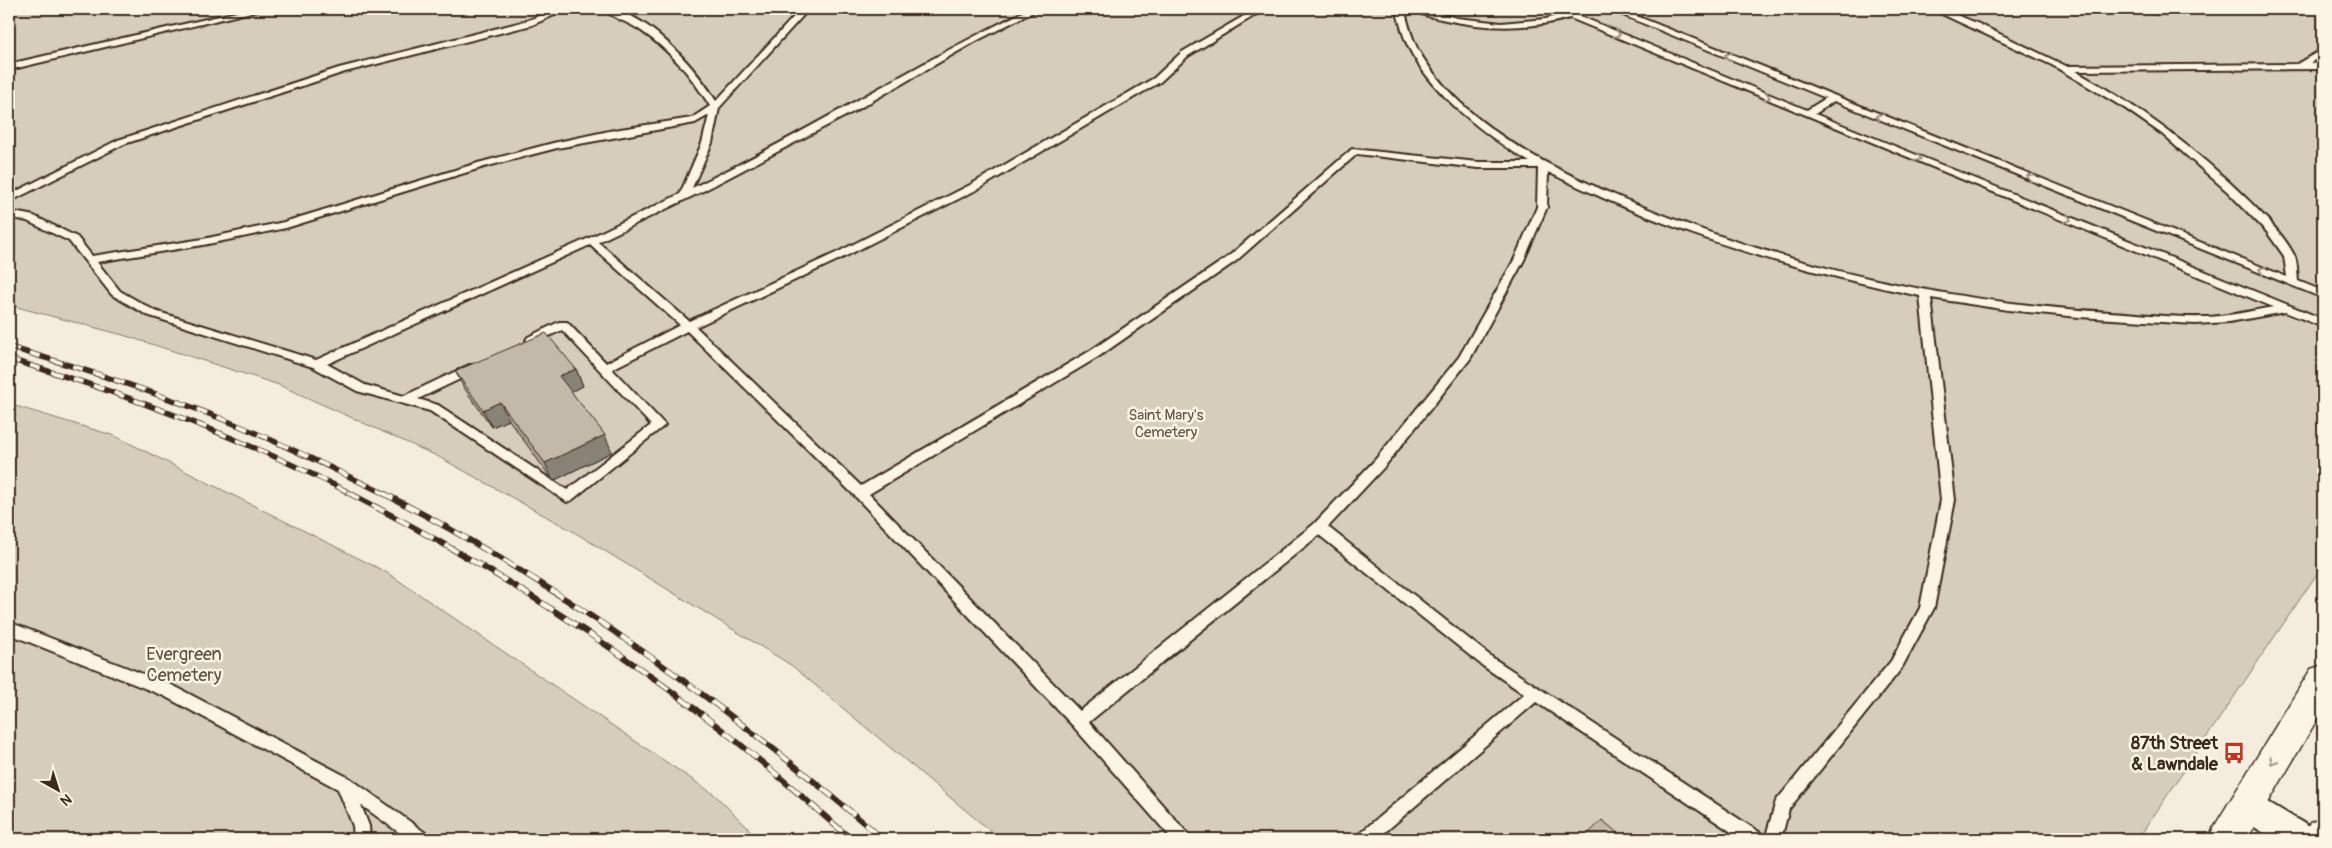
<svg xmlns="http://www.w3.org/2000/svg" width="2332" height="848" font-family="Pangolin,sans-serif">
	<rect width="100%" height="100%" fill="#f4eddd"/>
	<filter id="ink" filterUnits="userSpaceOnUse"><feTurbulence type="fractalNoise" baseFrequency=".02" numOctaves="2"/><feDisplacementMap in="SourceGraphic" scale="10" xChannelSelector="R" yChannelSelector="G"/><feConvolveMatrix kernelMatrix="1 2 1 2 8 2 1 2 1" color-interpolation-filters="sRGB"/></filter>
	<g filter="url(#ink)">
		<g fill="#d6cdbd" stroke="#887c6e">
			<polygon points="9,9 2323,9 2323,565 2138,839 1000,839 791,665 574,532 439,457 279,385 123,335 9,305"/>
			<polygon points="9,404 115,436 386,572 715,795 759,839 9,839"/>
		</g>
		<g fill="none" stroke-linecap="round" stroke-linejoin="round">
			<g stroke="#3b2a1e" stroke-width="4">
				<g id="lane">
					<polygon points="250,9 264,9 9,70 9,64"/>
					<polygon points="557,9 568,9 532,25 345,72 124,144 9,202 9,195 118,140 339,68 526,21"/>
					<path d="M 603,9 C 642,6 698,70 716,101 L 801,9 L 809,9 L 719,108 L 712,143 L 692,188 C 807,133 914,64 1029,9 L 1039,9 L 978,40 L 853,112 L 703,191 L 598,242 L 689,321 L 836,253 L 970,185 L 1154,78 L 1182,52 L 1256,9 L 1265,9 L 1188,56 L 1160,82 L 978,189 L 844,257 L 696,327 L 861,486 L 1090,351 L 1228,257 L 1352,149 L 1478,162 L 1530,162 C 1485,136 1431,93 1408,46 C 1403,36 1401,26 1398,16 L 1402,9 L 1410,9 L 1406,16 C 1409,27 1412,38 1417,48 C 1461,125 1546,166 1624,199 C 1778,265 1942,302 2110,312 C 2142,314 2175,318 2207,317 C 2229,316 2251,311 2273,307 L 1570,18 C 1527,30 1484,29 1441,19 C 1432,17 1419,15 1412,9 L 1423,9 L 1457,18 L 1501,23 L 1546,19 L 1579,9 L 1590,9 L 1577,15 L 1807,110 L 1826,98 L 1608,9 L 1619,9 L 2287,277 L 2284,256 L 2267,232 L 2228,192 L 2162,134 L 2126,109 L 2052,65 L 1931,9 L 1942,9 L 1979,24 L 2066,66 L 2297,64 L 2323,49 L 2323,55 L 2310,63 L 2323,63 L 2323,69 L 2075,71 C 2139,106 2196,149 2248,200 C 2264,216 2283,234 2294,255 C 2298,263 2297,273 2298,281 L 2323,291 L 2323,298 L 1834,101 L 1815,114 L 2323,319 L 2323,327 L 2285,312 L 2229,322 L 2195,324 L 2079,317 L 2008,310 L 1931,298 L 1955,500 L 1934,608 L 1901,669 L 1789,809 L 1781,839 L 1765,839 L 1776,801 L 1891,661 L 1920,608 L 1941,500 L 1920,296 C 1791,270 1665,231 1548,172 L 1547,207 L 1524,260 L 1470,359 L 1385,466 L 1328,527 L 1493,658 L 1762,834 L 1764,839 L 1742,839 L 1536,702 L 1377,839 L 1357,839 L 1359,834 L 1524,694 L 1483,666 L 1319,535 L 1089,722 L 1188,834 L 1190,839 L 1172,839 L 1073,726 L 855,496 L 687,331 L 612,369 L 665,425 L 572,500 L 567,502 L 430,411 L 357,391 L 313,367 L 147,315 L 112,295 L 69,241 L 27,221 L 9,217 L 9,211 L 34,216 L 77,237 L 92,256 L 203,239 L 284,222 L 478,163 L 553,143 L 614,130 L 692,118 L 710,106 C 690,74 671,51 640,30 C 628,22 613,18 603,9 ZM 709,115 L 702,143 L 680,194 L 587,239 L 316,360 L 155,311 L 120,291 L 97,262 L 203,245 L 286,228 L 484,167 L 557,148 L 695,123 ZM 1357,154 L 1478,168 L 1538,168 L 1537,207 L 1514,260 L 1459,357 L 1375,460 L 1314,524 L 1080,711 L 869,494 L 1098,357 L 1236,261 ZM 590,245 L 680,325 L 606,363 L 567,322 L 559,322 L 528,337 L 526,340 L 528,343 L 532,344 L 562,330 L 651,425 L 567,490 L 438,405 L 418,399 L 477,371 L 479,368 L 477,365 L 469,365 L 404,396 L 365,385 L 327,364 Z"/>
					<polygon points="9,622 174,686 351,779 427,834 429,839 408,839 361,805 369,826 370,839 354,839 353,826 338,789 164,696 9,634"/>
				</g>
			</g>
			<g stroke="#3b2a1e" stroke-width="4">
				<polygon id="street" points="2247,792 2258,796 2313,829 2318,839 2274,839 2236,816 2231,806 2236,796"/>
			</g>
			<g stroke="#3b2a1e" stroke-width="3">
				<g id="secondary">
					<polygon points="2323,665 2323,709 2247,839 2209,839 2214,827 2311,669"/>
					<polygon points="2323,818 2323,839 2303,839 2310,823"/>
				</g>
			</g>
			<use href="#lane" fill="#fcf5e5" fill-rule="evenodd"/>
			<use href="#street" fill="#fcf5e5" fill-rule="evenodd"/>
			<use href="#secondary" fill="#fcf5e5" fill-rule="evenodd"/>
			<g stroke="#3b2a1e" stroke-width="5.5">
				<g id="rail-far1">
					<path d="M 9,347 C 84,369 159,393 232,423 C 284,444 333,469 383,493"/>
					<path d="M 9,359 C 127,394 240,437 350,493"/>
				</g>
			</g>
			<g stroke="#3b2a1e" stroke-width="6">
				<g id="rail">
					<path d="M 347,492 C 478,559 605,638 721,729 C 766,764 808,802 851,839"/>
					<path d="M 381,492 C 563,585 728,707 883,839"/>
				</g>
			</g>
			<use href="#rail-far1" stroke="#fcf5e5" stroke-width="4" stroke-dasharray="11" stroke-linecap="butt"/>
			<use href="#rail" stroke="#fcf5e5" stroke-width="4.5" stroke-dasharray="14" stroke-linecap="butt"/>
		</g>
		<g fill="#a89f92" stroke="#3b2a1e">
			<polygon points="2116,9 2221,9 2205,14 2157,15"/>
			<polygon points="576,369 583,386 571,391 612,452 553,481 509,420 492,427 464,388 455,371"/>
		</g>
		<g fill="#888277" stroke="#3b2a1e">
			<polygon points="2208,9 2221,9 2205,14"/>
			<polygon points="576,369 583,386 566,394 559,376"/>
			<polygon points="500,402 509,420 492,427 483,410"/>
			<polygon points="605,435 612,452 553,481 545,463"/>
		</g>
		<g fill="#c3b9aa" stroke="#3b2a1e">
			<polygon points="546,333 576,369 559,376 605,435 545,463 500,402 483,410 455,371"/>
			<polygon points="1602,820 1625,839 1583,839"/>
		</g>
		<defs><path id="oneway-chevron" d="M-2-3.5L2.5 0L-2 3.5" fill="none" stroke-width="1.6" stroke-linecap="round" stroke-linejoin="round" transform="scale(1.25)"/></defs>
		<g stroke="#9c9082">
			<use href="#oneway-chevron" transform="translate(1617 34) rotate(23)"/>
			<use href="#oneway-chevron" transform="translate(1728 56) rotate(-158)"/>
			<use href="#oneway-chevron" transform="translate(1767 97) rotate(23)"/>
			<use href="#oneway-chevron" transform="translate(1879 117) rotate(-158)"/>
			<use href="#oneway-chevron" transform="translate(1918 158) rotate(22)"/>
			<use href="#oneway-chevron" transform="translate(2030 177) rotate(-158)"/>
			<use href="#oneway-chevron" transform="translate(2068 219) rotate(22)"/>
			<use href="#oneway-chevron" transform="translate(2262 270) rotate(-158)"/>
			<use href="#oneway-chevron" transform="translate(2273 761) rotate(121)"/>
		</g>
	</g>
	<defs>
		<g id="bus-bare" transform="scale(1.725)"><path d="M-5-6H5V4H4V6H2V4H-2V6H-4V4H-5ZM-3.5-4V0h7V-4ZM-3.5 1.2v1.5H-2V1.2ZM2 1.2v1.5H3.5V1.2Z" fill="#c8321e" stroke="#fcf5e5" stroke-width="2.5" paint-order="stroke"/></g>
	</defs>
	<g fill-rule="evenodd">
		<use href="#bus-bare" x="2234" y="753"/>
	</g>
	<g text-anchor="middle" stroke-width="5" stroke-linejoin="round" paint-order="stroke">
		<g font-size="15" fill="#625346" stroke="#fcf5e5">
			<text x="1166" y="420">Saint Mary's<tspan x="1166" dy="17">Cemetery</tspan></text>
		</g>
		<g font-size="18" fill="#625346" stroke="#fcf5e5">
			<text x="184" y="660">Evergreen<tspan x="184" dy="21">Cemetery</tspan></text>
		</g>
		<g font-size="18" font-weight="bold" fill="#3b2a1e" stroke="#fcf5e5" text-anchor="end">
			<text x="2218" y="749">87th Street<tspan x="2218" dy="21">&amp; Lawndale</tspan></text>
		</g>
	</g>
	<rect width="2332" height="848" fill="none" stroke="#fcf5e5" stroke-width="30"/>
	<rect x="15" y="15" width="2302" height="818" fill="none" stroke="#3b2a1e" stroke-width="2" filter="url(#ink)"/>
	<g transform="translate(58 790) rotate(141)" stroke="#fcf5e5" stroke-width="4" paint-order="stroke">
	<path d="M0-4L9 19L0 12L-9 19Z" fill="#3b2a1e"/>
	<text y="-8" font-size="14" font-weight="bold" text-anchor="middle" fill="#3b2a1e">N</text>
	</g>
</svg>
